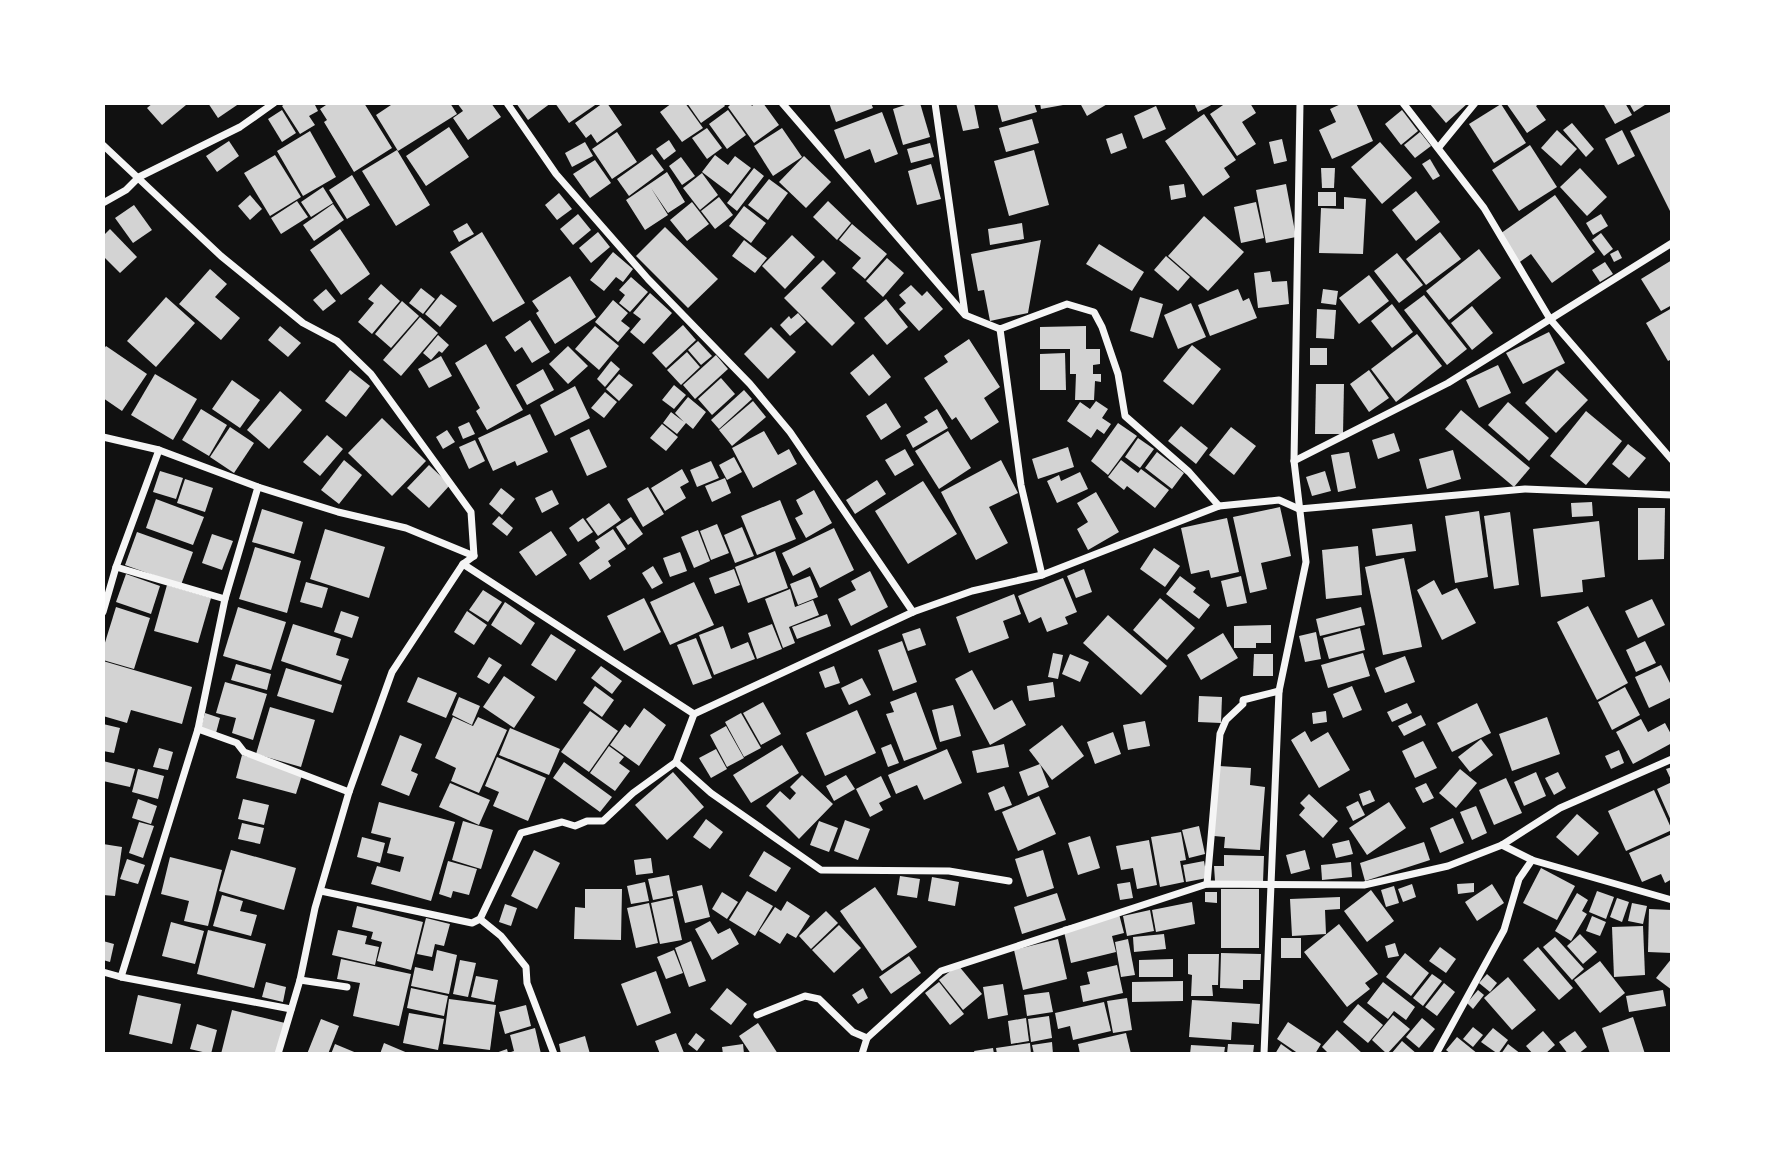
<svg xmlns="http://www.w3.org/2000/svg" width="1775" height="1157" font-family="'IBM Plex Sans',sans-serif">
	<rect width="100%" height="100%" fill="#111"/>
	<g fill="#d3d3d3">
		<polygon points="153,103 184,103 186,105 162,125 147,108"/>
		<polygon points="208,103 240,103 218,118"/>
		<polygon points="286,103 314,103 318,111 309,116 315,125 300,134 282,106"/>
		<polygon points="329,103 364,103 392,148 354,172 324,122 327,120 320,109"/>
		<polygon points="394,103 450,103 457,114 398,151 376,115"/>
		<polygon points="457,103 491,103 501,117 468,140 453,118 463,111"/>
		<polygon points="516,103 551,103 528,120"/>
		<polygon points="555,103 598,103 569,123"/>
		<polygon points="603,103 607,103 622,125 597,143 591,134 586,138 575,123"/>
		<polygon points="672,103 685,103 703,128 682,142 660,112"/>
		<polygon points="687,103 723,103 725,106 701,123"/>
		<polygon points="732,103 750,103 752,106 755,103 763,103 779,125 754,143 728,107"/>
		<polygon points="829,103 871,103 873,108 836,122"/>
		<polygon points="911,103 920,103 930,137 903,145 893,109"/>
		<polygon points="956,103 974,103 979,128 963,131"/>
		<polygon points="997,103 1034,103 1037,112 1002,122"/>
		<polygon points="1040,103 1063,103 1063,105 1041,109"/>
		<polygon points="1080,103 1109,103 1087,116"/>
		<polygon points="1194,103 1215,103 1198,112"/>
		<polygon points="1226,103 1250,103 1256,113 1242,122 1256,144 1237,156 1210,114"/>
		<polygon points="1343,103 1356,103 1373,141 1332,159 1319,130 1336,122 1330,109"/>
		<polygon points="1429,103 1468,103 1446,123"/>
		<polygon points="1506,103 1540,103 1536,106 1546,120 1527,133"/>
		<polygon points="1603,103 1625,103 1632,115 1615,124"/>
		<polygon points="1629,103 1648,103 1634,112"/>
		<polygon points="1501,104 1526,143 1494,163 1469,124"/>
		<polygon points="1156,106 1166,129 1143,139 1134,116"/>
		<polygon points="282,110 296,133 282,142 268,119"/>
		<polygon points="728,110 746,135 727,149 709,124"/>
		<polygon points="1402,110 1418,131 1401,145 1385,124"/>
		<polygon points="1672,111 1672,215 1630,131"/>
		<polygon points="882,112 898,154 875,163 870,149 845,159 834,130"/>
		<polygon points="1204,114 1236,160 1224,168 1230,177 1203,196 1165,141"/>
		<polygon points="1032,119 1039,143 1006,152 999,128"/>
		<polygon points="1572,123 1594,149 1586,157 1563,130"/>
		<polygon points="449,127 469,157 426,186 406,156"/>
		<polygon points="707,128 722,148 707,159 692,138"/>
		<polygon points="782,128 802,157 773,176 754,146"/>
		<polygon points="1557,130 1577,149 1561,166 1541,148"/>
		<polygon points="1622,130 1635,156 1618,165 1605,139"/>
		<polygon points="310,131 336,177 303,196 277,151"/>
		<polygon points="617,132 637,162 612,179 592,149"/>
		<polygon points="1420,132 1431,146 1415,158 1404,145"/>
		<polygon points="1122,133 1127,148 1111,154 1106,139"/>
		<polygon points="1282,139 1287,161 1274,164 1269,142"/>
		<polygon points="669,140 676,151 664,160 656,149"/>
		<polygon points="229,141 239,156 217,172 206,156"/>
		<polygon points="585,142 593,156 572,167 565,153"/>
		<polygon points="1380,142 1412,178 1382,204 1351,167"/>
		<polygon points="930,143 934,157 911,163 907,149"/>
		<polygon points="1530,145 1557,187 1519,211 1492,170"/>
		<polygon points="397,150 430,205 396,226 362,171"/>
		<polygon points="1034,150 1049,205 1009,216 994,161"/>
		<polygon points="652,154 664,170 629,196 617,179"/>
		<polygon points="275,155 301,197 270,216 244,173"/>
		<polygon points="715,155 728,165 735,156 751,168 731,194 702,172"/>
		<polygon points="804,156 831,182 806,208 779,182"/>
		<polygon points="681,157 695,176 682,185 669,166"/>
		<polygon points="1430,159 1440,176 1433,180 1422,164"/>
		<polygon points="595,160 611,183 590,198 573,174"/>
		<polygon points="931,164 941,199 917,205 908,171"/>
		<polygon points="754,168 764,176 737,211 727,203"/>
		<polygon points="1321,168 1335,168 1334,188 1322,188"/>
		<polygon points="1580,168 1607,197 1587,216 1560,187"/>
		<polygon points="667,172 685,202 668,213 651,188 668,215 645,230 626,200"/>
		<polygon points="702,173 718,195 700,210 683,188"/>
		<polygon points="352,175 370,205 347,219 329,190"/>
		<polygon points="769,179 788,193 768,220 748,205"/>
		<polygon points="1184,184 1186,197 1171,200 1169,186"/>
		<polygon points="1286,184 1296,237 1266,243 1256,190"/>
		<polygon points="323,187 333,203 311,217 301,202"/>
		<polygon points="1416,191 1440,222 1416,241 1392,210"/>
		<rect x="1318" y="192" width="18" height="14"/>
		<polygon points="559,193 572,209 557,220 545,205"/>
		<polygon points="250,195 262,209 250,220 238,206"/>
		<polygon points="1555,195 1595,252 1552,283 1531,254 1517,264 1497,236"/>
		<polygon points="719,197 733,215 715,229 701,211"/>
		<polygon points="1344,197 1366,199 1363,254 1319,253 1321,208 1344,209"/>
		<polygon points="297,201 308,217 281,234 271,218"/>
		<polygon points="828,201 851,223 837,240 813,217"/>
		<polygon points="692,202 709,224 687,241 670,220"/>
		<polygon points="1256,202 1264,238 1241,243 1234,207"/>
		<polygon points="333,204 344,220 314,241 303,225"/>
		<polygon points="134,205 152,230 133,243 115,218"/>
		<polygon points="744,206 766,223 751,243 729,226"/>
		<polygon points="578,214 591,230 573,245 560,229"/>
		<polygon points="1601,214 1608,226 1593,235 1586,223"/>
		<polygon points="1204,216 1244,252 1208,291 1168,256"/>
		<polygon points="467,223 474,234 459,242 453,231"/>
		<polygon points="1022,223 1024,239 990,245 988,229"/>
		<polygon points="852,224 887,254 865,279 852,268 861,258 839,240"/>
		<polygon points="665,227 718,279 688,308 636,256"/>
		<polygon points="110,229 137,257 120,273 103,256 103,236"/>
		<polygon points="340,229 370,274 341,295 310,250"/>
		<polygon points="482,232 525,303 493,322 450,252"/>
		<polygon points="598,232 610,247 591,263 579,248"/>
		<polygon points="1440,232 1461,259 1426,285 1406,259"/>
		<polygon points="1601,233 1613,249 1604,256 1592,240"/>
		<polygon points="792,235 815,257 785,289 762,266"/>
		<polygon points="744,240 767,258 755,273 732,256"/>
		<polygon points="1041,240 1028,313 990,321 984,290 978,291 971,254"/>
		<polygon points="1099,244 1144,272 1132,291 1086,264"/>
		<polygon points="1479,249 1501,278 1449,320 1426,291"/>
		<polygon points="1618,250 1622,258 1614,262 1610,254"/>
		<polygon points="613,252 633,269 623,282 616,277 604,291 590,280"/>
		<polygon points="1397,253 1423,285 1399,303 1374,271"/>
		<polygon points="1166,256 1190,277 1178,291 1154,270"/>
		<polygon points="887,258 904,273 883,297 866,281"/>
		<polygon points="823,260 836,273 821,288 855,323 832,346 784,298"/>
		<polygon points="1672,260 1672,305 1661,311 1641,279"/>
		<polygon points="1605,262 1613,274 1600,282 1592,270"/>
		<polygon points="210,269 227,284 215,297 240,318 221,340 179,304"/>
		<polygon points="1270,271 1272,282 1287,281 1289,304 1258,308 1254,273"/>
		<polygon points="1369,275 1389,301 1359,324 1339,298"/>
		<polygon points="570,276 596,317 555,344 536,313 539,311 532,301"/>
		<polygon points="631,277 648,292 630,312 619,303 625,295 619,290"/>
		<polygon points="381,284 400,301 372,334 358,322 374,303 368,299"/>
		<polygon points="911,285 922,296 927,291 943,309 919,331 899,309 906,303 899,295"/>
		<polygon points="421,288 435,299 423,314 409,303"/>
		<polygon points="326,289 336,301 323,311 313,300"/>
		<polygon points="1238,289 1243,301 1249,298 1257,318 1210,336 1198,305"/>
		<polygon points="1323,289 1338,291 1336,305 1321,303"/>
		<polygon points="650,293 672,313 644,344 630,332 641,319 633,313"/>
		<polygon points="441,294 457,306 440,327 425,314"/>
		<polygon points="1424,295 1467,349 1447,365 1404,310"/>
		<polygon points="166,297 195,323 156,367 127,341"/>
		<polygon points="1140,297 1163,304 1153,338 1130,331"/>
		<polygon points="886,299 908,327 887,345 864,318"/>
		<polygon points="613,300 628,313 621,321 630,328 618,342 595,322"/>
		<polygon points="402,301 419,316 391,348 375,334"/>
		<polygon points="1191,303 1206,337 1178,349 1164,315"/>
		<polygon points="1392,304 1413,332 1392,348 1371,321"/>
		<polygon points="1472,306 1493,333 1472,350 1451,323"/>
		<polygon points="1672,308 1672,359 1668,361 1646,323"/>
		<polygon points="1317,309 1336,310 1334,339 1316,338"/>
		<polygon points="798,313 806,322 790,336 780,325 789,316 791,319"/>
		<polygon points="420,317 438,333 401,376 383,360"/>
		<polygon points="530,320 550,352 532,363 522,347 515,352 505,337"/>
		<polygon points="683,325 696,340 666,368 652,353"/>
		<polygon points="280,326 301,343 288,357 268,340"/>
		<polygon points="595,326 619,346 599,370 575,349"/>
		<polygon points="1086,326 1086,349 1100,349 1100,364 1093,365 1093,374 1101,374 1101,382 1095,381 1094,400 1075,400 1076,374 1070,374 1070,349 1040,349 1040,327"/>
		<polygon points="771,327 796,352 768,379 744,354"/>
		<polygon points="1549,332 1565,363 1523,384 1506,353"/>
		<polygon points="1417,334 1442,366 1396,402 1371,369"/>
		<polygon points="438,335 449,345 442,353 439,351 431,360 423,353"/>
		<polygon points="969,339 1000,387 984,398 999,422 971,440 956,417 952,420 924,378 948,362 944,356"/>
		<polygon points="698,341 712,356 701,365 688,350"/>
		<polygon points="486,344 523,410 487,430 476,411 480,408 455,363"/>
		<polygon points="1192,345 1221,369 1193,405 1163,381"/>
		<polygon points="106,346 147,374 122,411 103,398 103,350"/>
		<polygon points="568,346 588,366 568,384 549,364"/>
		<rect x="1310" y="348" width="17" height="17"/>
		<polygon points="687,352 700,367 681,385 667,370"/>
		<polygon points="1065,353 1066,390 1040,390 1040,354"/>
		<polygon points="873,354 891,377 869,396 850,373"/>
		<polygon points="716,355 728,369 695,399 683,385"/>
		<polygon points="441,356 452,376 429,388 418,369"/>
		<polygon points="611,361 620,369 605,387 597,379"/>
		<polygon points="1498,365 1511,393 1479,408 1466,380"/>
		<polygon points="543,369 554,390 527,405 516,385"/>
		<polygon points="350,370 370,386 346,417 325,401"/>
		<polygon points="1369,370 1389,398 1369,412 1350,384"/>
		<polygon points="1557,370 1588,400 1556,433 1525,403"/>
		<polygon points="155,374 197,399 173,440 131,415"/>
		<polygon points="619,374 633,385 619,401 606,389"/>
		<polygon points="721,378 735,394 712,415 698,399"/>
		<polygon points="232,380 260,400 240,428 212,409"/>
		<polygon points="1316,384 1344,384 1343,434 1315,434"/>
		<polygon points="674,385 686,395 674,409 662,400"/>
		<polygon points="575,386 590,418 555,436 540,405"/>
		<polygon points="744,390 752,399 719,429 711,420"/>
		<polygon points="280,391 302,410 269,449 247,430"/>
		<polygon points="605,392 617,402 604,418 591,408"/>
		<polygon points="688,397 706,412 693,429 686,423 677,434 663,423 671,412 684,422 675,413"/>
		<polygon points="753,401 766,417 732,446 719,430"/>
		<polygon points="1096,401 1108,409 1102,418 1111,424 1104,434 1097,429 1091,438 1067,421 1080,402 1090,409"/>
		<polygon points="1508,402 1549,438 1529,461 1488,425"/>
		<polygon points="886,403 901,427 881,440 866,416"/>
		<polygon points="201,409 227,425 209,456 182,440"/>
		<polygon points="937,409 948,428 913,448 906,435 928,422 924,417"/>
		<polygon points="1461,410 1530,468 1514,487 1445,429"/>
		<polygon points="1586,411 1622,441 1586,485 1550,456"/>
		<polygon points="530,414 548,452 517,466 515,461 493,471 478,438"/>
		<polygon points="382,418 426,461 392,496 348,453"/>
		<polygon points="469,422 475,434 463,439 458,427"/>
		<polygon points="1118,423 1137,436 1108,475 1091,461"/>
		<polygon points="662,424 678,437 666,451 650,438"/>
		<polygon points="1181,426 1208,448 1196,464 1168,441"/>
		<polygon points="230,427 254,443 234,473 210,457"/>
		<polygon points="1231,427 1256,446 1234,475 1209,455"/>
		<polygon points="589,429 607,467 587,476 570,438"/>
		<polygon points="447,430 455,442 443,449 436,437"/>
		<polygon points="764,431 778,455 789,449 797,464 753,488 732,448"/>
		<polygon points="948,431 971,468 939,489 915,451"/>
		<polygon points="1394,433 1400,451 1378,459 1372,440"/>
		<polygon points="327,435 343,449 320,476 303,462"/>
		<polygon points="1138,438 1154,449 1140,468 1125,457"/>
		<polygon points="475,440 485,461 469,469 459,447"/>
		<polygon points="1628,444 1646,458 1629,478 1612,464"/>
		<polygon points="1068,447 1074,467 1038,479 1032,459"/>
		<polygon points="905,449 914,465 895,476 885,460"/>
		<polygon points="1453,450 1461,479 1427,489 1419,459"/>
		<polygon points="1157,452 1184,473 1172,489 1145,468"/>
		<polygon points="1349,452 1356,488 1338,492 1331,455"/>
		<polygon points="734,457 742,472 727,480 719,465"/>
		<polygon points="344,460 362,475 339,504 321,490"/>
		<polygon points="1001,460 1018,493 989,507 1008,543 976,560 941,492"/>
		<polygon points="1121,460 1138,473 1141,469 1169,490 1155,508 1127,486 1124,490 1108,477"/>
		<polygon points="711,461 719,478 697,487 690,470"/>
		<polygon points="429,465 450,485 429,508 407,488"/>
		<polygon points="682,469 689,482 680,487 686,498 665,511 651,488"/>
		<polygon points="160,471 183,478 176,499 153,492"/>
		<polygon points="1325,471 1331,491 1312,496 1306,477"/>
		<polygon points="1080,472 1088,489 1057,503 1047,481 1059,475 1061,481"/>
		<polygon points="725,478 731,493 712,502 705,486"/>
		<polygon points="185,479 213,488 205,512 177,503"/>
		<polygon points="877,480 886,494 855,514 846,500"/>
		<polygon points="923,481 957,534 908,564 875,511"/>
		<polygon points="648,487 664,514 643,527 627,499"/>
		<polygon points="501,488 515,499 502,515 489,504"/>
		<polygon points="552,490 559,504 542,513 535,498"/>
		<polygon points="814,490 832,523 806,538 795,518 803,514 796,500"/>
		<polygon points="1096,492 1119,532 1088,550 1077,529 1088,522 1077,503"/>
		<polygon points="156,499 204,517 193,545 146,528"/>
		<polygon points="780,500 796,539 757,555 741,516"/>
		<polygon points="1592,502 1593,516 1572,517 1571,503"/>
		<polygon points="609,503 621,520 598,536 586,519"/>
		<polygon points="1280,507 1291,556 1261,563 1267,589 1250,593 1233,517"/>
		<polygon points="1638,508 1665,508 1664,559 1638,560"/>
		<polygon points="262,509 303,522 294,554 252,542"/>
		<polygon points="1479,511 1488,577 1455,583 1445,516"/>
		<polygon points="1510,512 1519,585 1494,589 1484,516"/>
		<polygon points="499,516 513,528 507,536 492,524"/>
		<polygon points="631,517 643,534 628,545 616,527"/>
		<polygon points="583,518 593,532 578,542 569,528"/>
		<polygon points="1227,518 1239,572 1211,578 1209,570 1191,574 1181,528"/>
		<polygon points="1599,521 1605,577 1582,580 1583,592 1541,597 1533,529"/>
		<polygon points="717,524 729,553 711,560 700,531"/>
		<polygon points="1412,524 1416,551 1376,556 1372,529"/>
		<polygon points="742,527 754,556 735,563 724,535"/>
		<polygon points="834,528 854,570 820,588 810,567 793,576 782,553"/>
		<polygon points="325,529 385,547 369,598 310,579"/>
		<polygon points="613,529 626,549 608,561 611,566 590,580 579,563 600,548 595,541"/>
		<polygon points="698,530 710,561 694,568 681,537"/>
		<polygon points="551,531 567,555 536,576 519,552"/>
		<polygon points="137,532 193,552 181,585 125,565"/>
		<polygon points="212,534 233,541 222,570 202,563"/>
		<polygon points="1358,546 1362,595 1326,599 1322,550"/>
		<polygon points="255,547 301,561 287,613 239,599"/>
		<polygon points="1154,548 1180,566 1165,587 1140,569"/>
		<polygon points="775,551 788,588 748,603 735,567"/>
		<polygon points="680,552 687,571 670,577 663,558"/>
		<polygon points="1404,558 1422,647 1383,655 1365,567"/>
		<polygon points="653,566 663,583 652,589 642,573"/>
		<polygon points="734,569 740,585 715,594 709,578"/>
		<polygon points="1084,569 1092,592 1076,598 1067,576"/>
		<polygon points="870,571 888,607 851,626 838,599 856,590 851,581"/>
		<polygon points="126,574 160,586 151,614 116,602"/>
		<polygon points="810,576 818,597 798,605 790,584"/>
		<polygon points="1180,576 1196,588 1193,592 1210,605 1199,619 1166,594"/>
		<polygon points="1241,576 1247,603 1227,607 1221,581"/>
		<polygon points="1063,578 1077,612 1065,617 1068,624 1047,632 1041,617 1029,623 1018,596"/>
		<polygon points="1434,580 1442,595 1457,588 1476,623 1442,640 1417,590"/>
		<polygon points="306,582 328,588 322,608 300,602"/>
		<polygon points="694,582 714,625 670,645 650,602"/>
		<polygon points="167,585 211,598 198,643 154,631"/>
		<polygon points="790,589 795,607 813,600 819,615 789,627 795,643 783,648 765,599"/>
		<polygon points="483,590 502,602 488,622 469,610"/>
		<polygon points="1014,594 1021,614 1003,621 1009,638 969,653 956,617"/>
		<polygon points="644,598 661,632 624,651 607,616"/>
		<polygon points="1160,598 1195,628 1167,660 1133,630"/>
		<polygon points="1652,599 1665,625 1638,638 1625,611"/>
		<polygon points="505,602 535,623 521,645 491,625"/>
		<polygon points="1588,606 1628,683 1597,700 1557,622"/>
		<polygon points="116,607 150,618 134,669 103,660 103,649"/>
		<polygon points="238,607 286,622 271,670 223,656"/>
		<polygon points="1361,607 1365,625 1320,636 1316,619"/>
		<polygon points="341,611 359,617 352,638 334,632"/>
		<polygon points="467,611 487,625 474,645 454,632"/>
		<polygon points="827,614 831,626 797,639 792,627"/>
		<polygon points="1108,615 1167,666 1141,695 1083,643"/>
		<polygon points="293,624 341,639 336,655 349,659 341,681 281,661"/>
		<polygon points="772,624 782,649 757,659 748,633"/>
		<polygon points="1271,625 1271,643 1256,643 1256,648 1234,648 1234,626"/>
		<polygon points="723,626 731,649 748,642 755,659 714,675 699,635"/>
		<polygon points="920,628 926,645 908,651 902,634"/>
		<polygon points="1360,628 1365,650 1329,659 1323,638"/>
		<polygon points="1316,632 1321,659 1305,662 1299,636"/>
		<polygon points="1223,633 1238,658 1201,680 1187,655"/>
		<polygon points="551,634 576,650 556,681 531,665"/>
		<polygon points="696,638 712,678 693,685 677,645"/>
		<polygon points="902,641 917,682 893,691 878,650"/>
		<polygon points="1645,641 1656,663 1636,672 1626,650"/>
		<polygon points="1053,653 1063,655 1058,679 1048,677"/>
		<polygon points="1363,653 1370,676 1328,688 1321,665"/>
		<polygon points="1070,654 1089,662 1080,682 1062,674"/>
		<polygon points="1254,654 1273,654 1273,676 1253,676"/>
		<polygon points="1405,656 1415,682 1385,693 1375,668"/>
		<polygon points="489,657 502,665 489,684 477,677"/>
		<polygon points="103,661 192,687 182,724 131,710 127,723 103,716"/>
		<polygon points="236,664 271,674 267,690 231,680"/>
		<polygon points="1661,665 1672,687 1672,697 1649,708 1635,677"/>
		<polygon points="601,666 622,681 612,694 591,678"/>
		<polygon points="834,666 840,683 825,688 819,672"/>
		<polygon points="286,668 342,685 333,713 277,696"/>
		<polygon points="972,670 994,710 1012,700 1026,725 990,745 955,679"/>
		<polygon points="504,676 535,697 514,728 483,707"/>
		<polygon points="418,677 457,693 446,718 407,702"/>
		<polygon points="862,678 871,695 849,705 841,688"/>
		<polygon points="225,682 267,694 253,740 232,733 236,718 216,713"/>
		<polygon points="1053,682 1055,697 1029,701 1027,686"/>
		<polygon points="595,686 614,700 602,717 583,703"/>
		<polygon points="1352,686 1362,710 1343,718 1333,694"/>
		<polygon points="1625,687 1640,715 1612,730 1598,702"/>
		<polygon points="916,692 937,749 904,761 886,714 894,712 890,702"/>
		<polygon points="1199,696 1222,697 1221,723 1198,722"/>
		<polygon points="459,697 480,706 472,725 452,715"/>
		<polygon points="763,702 781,734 761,745 743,713"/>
		<polygon points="1407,703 1412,713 1392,722 1387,712"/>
		<polygon points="1477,703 1491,733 1452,752 1437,723"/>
		<polygon points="953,705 961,736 940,742 932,710"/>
		<polygon points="270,707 315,720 301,767 256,754"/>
		<polygon points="644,708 666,725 639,766 610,745 625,724 630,728"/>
		<polygon points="857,710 876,753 825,776 806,733"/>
		<polygon points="590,711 618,731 589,772 561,752"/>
		<polygon points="1326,711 1327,722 1313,724 1312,713"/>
		<polygon points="205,713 220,718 216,733 201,728"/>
		<polygon points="741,713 761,748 744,757 725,722"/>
		<polygon points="1421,715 1426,725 1404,736 1398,726"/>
		<polygon points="453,717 473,726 478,717 507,730 479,793 451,781 456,768 435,758"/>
		<polygon points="1547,717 1560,754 1512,771 1499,734"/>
		<polygon points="1641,719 1648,732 1665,723 1672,736 1672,743 1633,764 1616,732"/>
		<polygon points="1145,721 1150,746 1128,750 1123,725"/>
		<polygon points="103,724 120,728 114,753 103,751"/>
		<polygon points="1062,725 1084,756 1052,780 1029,750"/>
		<polygon points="726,726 744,758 727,767 710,735"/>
		<polygon points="510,728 560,749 549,775 499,755"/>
		<polygon points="1305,731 1311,742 1328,732 1350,770 1319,788 1291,740"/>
		<polygon points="1113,732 1121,754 1095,764 1087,742"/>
		<polygon points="400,735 422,744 411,771 418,774 409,796 381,785"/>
		<polygon points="1481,739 1493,755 1470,772 1458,757"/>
		<polygon points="1423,741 1437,768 1415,778 1402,751"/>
		<polygon points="891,744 899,763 888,767 881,748"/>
		<polygon points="1004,744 1009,767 977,773 972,751"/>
		<polygon points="782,745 799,773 751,803 733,775"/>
		<polygon points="609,746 624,757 619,763 630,771 615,791 590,773"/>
		<polygon points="159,748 173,752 168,770 153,767"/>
		<polygon points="716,749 727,769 711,778 699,758"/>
		<polygon points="947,749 962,783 924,800 917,785 896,794 888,775"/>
		<polygon points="1619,750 1624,763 1611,769 1605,756"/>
		<polygon points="242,755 303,772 296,794 236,778"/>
		<polygon points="497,757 546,778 528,821 493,806 499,792 485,786"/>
		<polygon points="103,761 135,769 130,787 103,781"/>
		<polygon points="564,762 612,797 600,812 553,778"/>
		<polygon points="1040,764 1049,787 1028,796 1019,772"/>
		<polygon points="1219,766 1251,768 1250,785 1265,787 1260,850 1224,848 1225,837 1214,836"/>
		<polygon points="1672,767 1672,823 1657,789 1672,782 1666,769"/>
		<polygon points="138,769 164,776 158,799 132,792"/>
		<polygon points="1460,769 1477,783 1456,808 1439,793"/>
		<polygon points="673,772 704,807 667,840 635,805"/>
		<polygon points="1536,772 1546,796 1524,806 1514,782"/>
		<polygon points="1558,772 1566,788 1554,795 1545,778"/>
		<polygon points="802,775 833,804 799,839 766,806 780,791 790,800 796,793 790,787"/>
		<polygon points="846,775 855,789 834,801 826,786"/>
		<polygon points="881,776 891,797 879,803 883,810 870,817 856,789"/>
		<polygon points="1506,778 1522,813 1494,825 1479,790"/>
		<polygon points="450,783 490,800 479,825 439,807"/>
		<polygon points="1426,783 1434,798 1423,803 1415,788"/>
		<polygon points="1004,786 1012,805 995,811 988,793"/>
		<polygon points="1370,790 1375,801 1363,806 1359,794"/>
		<polygon points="1654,790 1672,830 1626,851 1608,811"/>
		<polygon points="1309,794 1338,821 1323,838 1299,815 1305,808 1300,803"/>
		<polygon points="1039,796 1056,834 1018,851 1002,812"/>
		<polygon points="138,799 157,806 151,824 132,818"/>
		<polygon points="243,799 269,805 264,825 238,819"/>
		<polygon points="1358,801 1365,815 1353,821 1346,807"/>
		<polygon points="379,802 455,822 431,901 371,884 377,866 400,872 404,857 387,853 391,838 371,833"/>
		<polygon points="1389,802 1406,828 1367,855 1349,828"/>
		<polygon points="1476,806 1487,833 1472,840 1460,812"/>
		<polygon points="1577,814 1599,833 1578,856 1556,837"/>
		<polygon points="1453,818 1464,843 1440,853 1430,828"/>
		<polygon points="706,819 723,832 710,849 693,837"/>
		<polygon points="845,820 870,829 858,860 834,851"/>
		<polygon points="463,821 493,830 481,869 452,860"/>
		<polygon points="819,821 838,828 829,852 810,845"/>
		<polygon points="139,822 154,826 143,858 129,853"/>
		<polygon points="242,823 264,828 260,844 238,839"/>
		<polygon points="1199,826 1205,854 1189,858 1182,830"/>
		<polygon points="1181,832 1186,860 1180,861 1184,882 1160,887 1151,837"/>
		<polygon points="1672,834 1672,879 1665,883 1661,874 1642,882 1629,853"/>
		<polygon points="1090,836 1100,868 1078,875 1068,843"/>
		<polygon points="362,837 385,843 380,863 357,857"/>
		<polygon points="1149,840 1157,885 1137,889 1133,868 1121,870 1116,846"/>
		<polygon points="1349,840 1353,854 1336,858 1332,844"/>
		<polygon points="1424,842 1430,860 1365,881 1360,863"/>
		<polygon points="103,844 122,847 115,896 103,895"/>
		<polygon points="231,850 296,868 284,910 219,891"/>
		<polygon points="534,850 560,863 537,909 511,896"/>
		<polygon points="1043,850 1054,888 1027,897 1015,859"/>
		<polygon points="1305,850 1310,869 1291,874 1286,855"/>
		<polygon points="764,851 791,868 776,892 749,876"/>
		<polygon points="1224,855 1264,856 1263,882 1215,881 1214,866 1224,866"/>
		<polygon points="170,857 222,870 208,926 184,921 189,901 161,894"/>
		<polygon points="651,858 653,873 636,875 634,860"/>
		<polygon points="127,859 145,865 138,884 120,879"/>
		<polygon points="448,861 477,869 469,895 453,891 451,898 439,894"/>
		<polygon points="1204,861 1207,878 1186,882 1183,865"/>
		<polygon points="1351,862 1352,877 1322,880 1321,865"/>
		<polygon points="1541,868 1575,886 1557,920 1523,903"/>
		<polygon points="669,875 673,896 653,900 648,879"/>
		<polygon points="900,876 920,879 917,898 897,895"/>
		<polygon points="932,877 959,882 955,906 928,901"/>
		<polygon points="645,882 649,901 631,904 627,886"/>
		<polygon points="1130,882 1133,898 1120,900 1117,884"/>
		<polygon points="1474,883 1474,892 1458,894 1457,884"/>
		<polygon points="1412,884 1416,897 1403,902 1398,889"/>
		<polygon points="1492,884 1504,903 1477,921 1465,902"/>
		<polygon points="702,885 710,917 685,923 677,891"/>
		<polygon points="1394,886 1399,903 1386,907 1381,890"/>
		<polygon points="875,887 917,947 882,971 840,911"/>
		<polygon points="585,889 622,889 621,940 574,939 575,907 585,908"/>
		<rect x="1221" y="889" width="38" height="59"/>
		<polygon points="1371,890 1394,921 1367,942 1344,911"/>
		<polygon points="747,891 773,906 755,936 729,920"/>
		<polygon points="1597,891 1614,897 1606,919 1589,912"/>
		<polygon points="722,892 738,902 727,919 712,909"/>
		<polygon points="1205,892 1217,892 1217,903 1205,902"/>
		<polygon points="1057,893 1066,920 1022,934 1014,907"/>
		<polygon points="1577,893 1588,900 1582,911 1587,914 1571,941 1555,931"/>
		<polygon points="222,895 243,901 240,911 257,915 251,936 213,926"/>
		<polygon points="1340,897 1340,909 1325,910 1326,934 1292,936 1290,899"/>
		<polygon points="673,898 682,940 660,944 651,903"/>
		<polygon points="1617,898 1629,902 1622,922 1610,917"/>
		<polygon points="787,901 810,916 796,938 787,933 780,944 759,931 775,907 781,911"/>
		<polygon points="1192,902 1195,924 1156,932 1152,910"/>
		<polygon points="649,903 658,943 636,948 627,908"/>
		<polygon points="1632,903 1647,906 1643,924 1628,921"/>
		<polygon points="505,904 517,908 511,926 499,922"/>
		<polygon points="357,906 423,922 411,970 377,961 382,942 371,939 373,932 352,927"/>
		<polygon points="1649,909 1672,910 1672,953 1648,952"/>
		<polygon points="1150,910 1154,931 1127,936 1123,916"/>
		<polygon points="826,911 838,923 811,949 799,936"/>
		<polygon points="1119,914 1124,933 1112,936 1116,952 1071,963 1063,927"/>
		<polygon points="1592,916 1606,922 1600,936 1586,931"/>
		<polygon points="426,918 450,924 444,946 435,944 432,957 417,954"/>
		<polygon points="710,921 718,934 730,928 739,944 712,960 695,929"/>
		<polygon points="171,922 204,931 195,964 162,956"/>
		<polygon points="1339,924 1378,974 1365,983 1370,989 1347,1007 1304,952"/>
		<polygon points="839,925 861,948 834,973 812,950"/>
		<polygon points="1643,926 1645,975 1614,977 1612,927"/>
		<polygon points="208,930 266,944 254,988 197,974"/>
		<polygon points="338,930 367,936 365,944 379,947 375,965 332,955"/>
		<polygon points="1164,934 1166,949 1134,952 1133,937"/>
		<polygon points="1580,934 1597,952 1583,964 1567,946"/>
		<polygon points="1555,937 1584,969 1572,980 1543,947"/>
		<rect x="1281" y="938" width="20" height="20"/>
		<polygon points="1058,939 1067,979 1023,990 1014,950"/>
		<polygon points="1128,939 1135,975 1121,977 1115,942"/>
		<polygon points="103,941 114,944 110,962 103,960"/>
		<polygon points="691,941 706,981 689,987 675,948"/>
		<polygon points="1395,943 1399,956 1388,958 1385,946"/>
		<polygon points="1440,947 1456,959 1446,973 1429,961"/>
		<polygon points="1538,947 1573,988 1559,1000 1523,960"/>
		<polygon points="437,950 457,955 449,994 411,986 415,967 433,971"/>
		<polygon points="674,950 683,973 666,979 657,957"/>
		<polygon points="1221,953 1261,954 1260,980 1243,980 1243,989 1220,988"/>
		<polygon points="1405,953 1429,973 1411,996 1386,977"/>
		<polygon points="1188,954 1219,954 1218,985 1212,985 1213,996 1191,996 1192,975 1188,974"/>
		<polygon points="909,956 921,973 891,994 879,977"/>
		<polygon points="1672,958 1672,990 1656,978"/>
		<polygon points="341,959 411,974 399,1026 353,1016 360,983 337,979"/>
		<polygon points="1173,959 1173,977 1139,977 1139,960"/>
		<polygon points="460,960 476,963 468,997 453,994"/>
		<polygon points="1600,961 1625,993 1600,1013 1574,980"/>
		<polygon points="958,965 982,994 963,1010 939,980"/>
		<polygon points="1117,965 1123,993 1083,1002 1080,986 1090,984 1087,972"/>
		<polygon points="656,971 671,1013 637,1026 621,984"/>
		<polygon points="1432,974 1442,981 1423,1006 1413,998"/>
		<polygon points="1487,974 1497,983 1490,992 1479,983"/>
		<polygon points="476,976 498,980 494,1002 471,997"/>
		<polygon points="1508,977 1536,1010 1512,1030 1484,998"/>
		<polygon points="1183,981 1183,1001 1132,1002 1132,982"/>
		<polygon points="266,982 286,987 283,1002 262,997"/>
		<polygon points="939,982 964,1014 950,1025 925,993"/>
		<polygon points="1383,982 1415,1007 1406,1020 1394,1011 1388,1019 1367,1003"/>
		<polygon points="1444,983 1455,992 1437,1016 1425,1007"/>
		<polygon points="1003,984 1008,1015 988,1019 983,987"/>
		<polygon points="411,988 448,996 444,1016 407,1008"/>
		<polygon points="727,988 747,1004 731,1025 710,1009"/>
		<polygon points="863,988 868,998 858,1004 852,995"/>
		<polygon points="1478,990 1484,995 1473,1009 1467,1003"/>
		<polygon points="1663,990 1666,1006 1629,1012 1626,996"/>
		<polygon points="1049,992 1053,1012 1027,1016 1024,995"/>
		<polygon points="138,995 181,1004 172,1044 129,1034"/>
		<polygon points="1127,998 1132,1030 1113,1033 1107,1001"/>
		<polygon points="449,999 496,1005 490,1050 443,1044"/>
		<polygon points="1192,1000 1260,1004 1259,1024 1232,1022 1231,1040 1189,1037"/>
		<polygon points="1104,1002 1111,1031 1073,1040 1070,1026 1058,1029 1055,1013"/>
		<polygon points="1358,1004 1383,1025 1368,1043 1343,1022"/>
		<polygon points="526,1005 531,1026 505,1034 499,1012"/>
		<polygon points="232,1010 285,1023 277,1054 221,1054"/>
		<polygon points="409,1013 444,1019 438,1050 403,1043"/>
		<polygon points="1393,1015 1410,1029 1387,1054 1372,1040"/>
		<polygon points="1049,1016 1052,1038 1031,1042 1028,1019"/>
		<polygon points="1633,1017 1645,1054 1610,1054 1602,1028"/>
		<polygon points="1026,1018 1029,1041 1011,1044 1008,1021"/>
		<polygon points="1422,1018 1435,1029 1419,1048 1406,1037"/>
		<polygon points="321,1019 339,1026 328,1054 307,1054"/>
		<polygon points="1288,1022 1321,1044 1315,1054 1299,1054 1277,1039"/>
		<polygon points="758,1023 778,1054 751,1054 739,1036"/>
		<polygon points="197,1024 217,1030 211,1054 190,1049"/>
		<polygon points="1473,1027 1483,1035 1473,1047 1463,1039"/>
		<polygon points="535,1028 541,1054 493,1054 507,1049 508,1053 514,1051 510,1035"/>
		<polygon points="1493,1028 1508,1040 1498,1054 1481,1042"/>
		<polygon points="1337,1030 1363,1054 1329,1054 1322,1047"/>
		<polygon points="1543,1031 1555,1045 1545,1054 1533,1054 1526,1046"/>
		<polygon points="1575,1031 1587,1047 1578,1054 1568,1054 1559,1042"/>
		<polygon points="676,1033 684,1053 660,1054 655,1041"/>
		<polygon points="696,1033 705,1040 697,1051 688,1044"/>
		<polygon points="1126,1033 1131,1054 1080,1054 1078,1044"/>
		<polygon points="585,1036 590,1054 561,1054 559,1044"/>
		<polygon points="1457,1037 1478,1054 1451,1054 1446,1050"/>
		<polygon points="1402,1041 1417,1054 1391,1054"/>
		<polygon points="1052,1042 1053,1054 1034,1054 1032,1045"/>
		<polygon points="384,1043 410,1054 380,1054"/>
		<polygon points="1030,1043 1031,1054 997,1054 996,1048"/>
		<polygon points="335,1044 359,1054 331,1054"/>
		<polygon points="743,1044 744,1054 723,1054 722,1047"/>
		<polygon points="1228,1044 1254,1045 1253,1054 1227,1054"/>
		<polygon points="1281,1044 1295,1054 1275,1054"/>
		<polygon points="1508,1044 1521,1054 1501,1054"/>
		<polygon points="1191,1045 1225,1047 1224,1054 1190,1054"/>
		<polygon points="993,1048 994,1054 975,1054 974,1051"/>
	</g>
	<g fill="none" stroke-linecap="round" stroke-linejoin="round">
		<g stroke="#f5f5f5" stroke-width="7">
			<polyline points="507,103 556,174 648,279 750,384 790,432 913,612"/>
			<polyline points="782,103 965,315 1000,329 1067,304 1094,312 1102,327 1118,374 1125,416 1189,472 1219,506"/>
			<polyline points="935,103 965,314"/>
			<polyline points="1403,103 1484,208 1550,319 1672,460"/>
			<polyline points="103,145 221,256 303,323 337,341 371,374 471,512 474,556"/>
			<polyline points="1439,147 1475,103"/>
			<polyline points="103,203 126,190 139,177 240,127 274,103"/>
			<polyline points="1000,329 1021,485 1042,575"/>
			<polyline points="103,437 159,450 258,487 338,512 406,528 474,556 463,564 392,672 349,792 315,908 300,980 278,1054"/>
			<polyline points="1294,461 1448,383 1672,243"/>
			<polyline points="463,564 694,714"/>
			<polyline points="116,567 225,599"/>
			<polyline points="103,612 116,567 159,450"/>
			<polyline points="198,729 237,743 244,752 349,792"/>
			<polyline points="676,762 711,793 821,870 949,871 1009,881"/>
			<polyline points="1502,845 1532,860 1672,900"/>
			<polyline points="1207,884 1220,734 1226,720 1243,704 1243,700 1279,691"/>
			<polyline points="321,891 472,923 480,919 521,833 562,822 575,826 587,821 603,821 633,793 676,762 694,714 913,612 972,591 1042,575 1219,506 1279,500 1299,509 1525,489 1672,495"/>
			<polyline points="480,919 501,936 526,967 527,983 554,1054"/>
			<polyline points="103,972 121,977 291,1009"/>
			<polyline points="121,977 198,729 225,599 258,487"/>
			<polyline points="300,980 347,987"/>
			<polyline points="757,1015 805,996 819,999 853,1032 867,1038"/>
			<polyline points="862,1054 867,1038 941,971 1207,884 1364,885 1448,866 1502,845 1560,808 1672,759"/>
			<polyline points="1264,1054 1279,691 1306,562 1294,461 1300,103"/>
			<polyline points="1436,1054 1504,930 1519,879 1532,860"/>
		</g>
	</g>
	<rect width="1775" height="1157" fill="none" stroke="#ffffff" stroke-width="210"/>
</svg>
